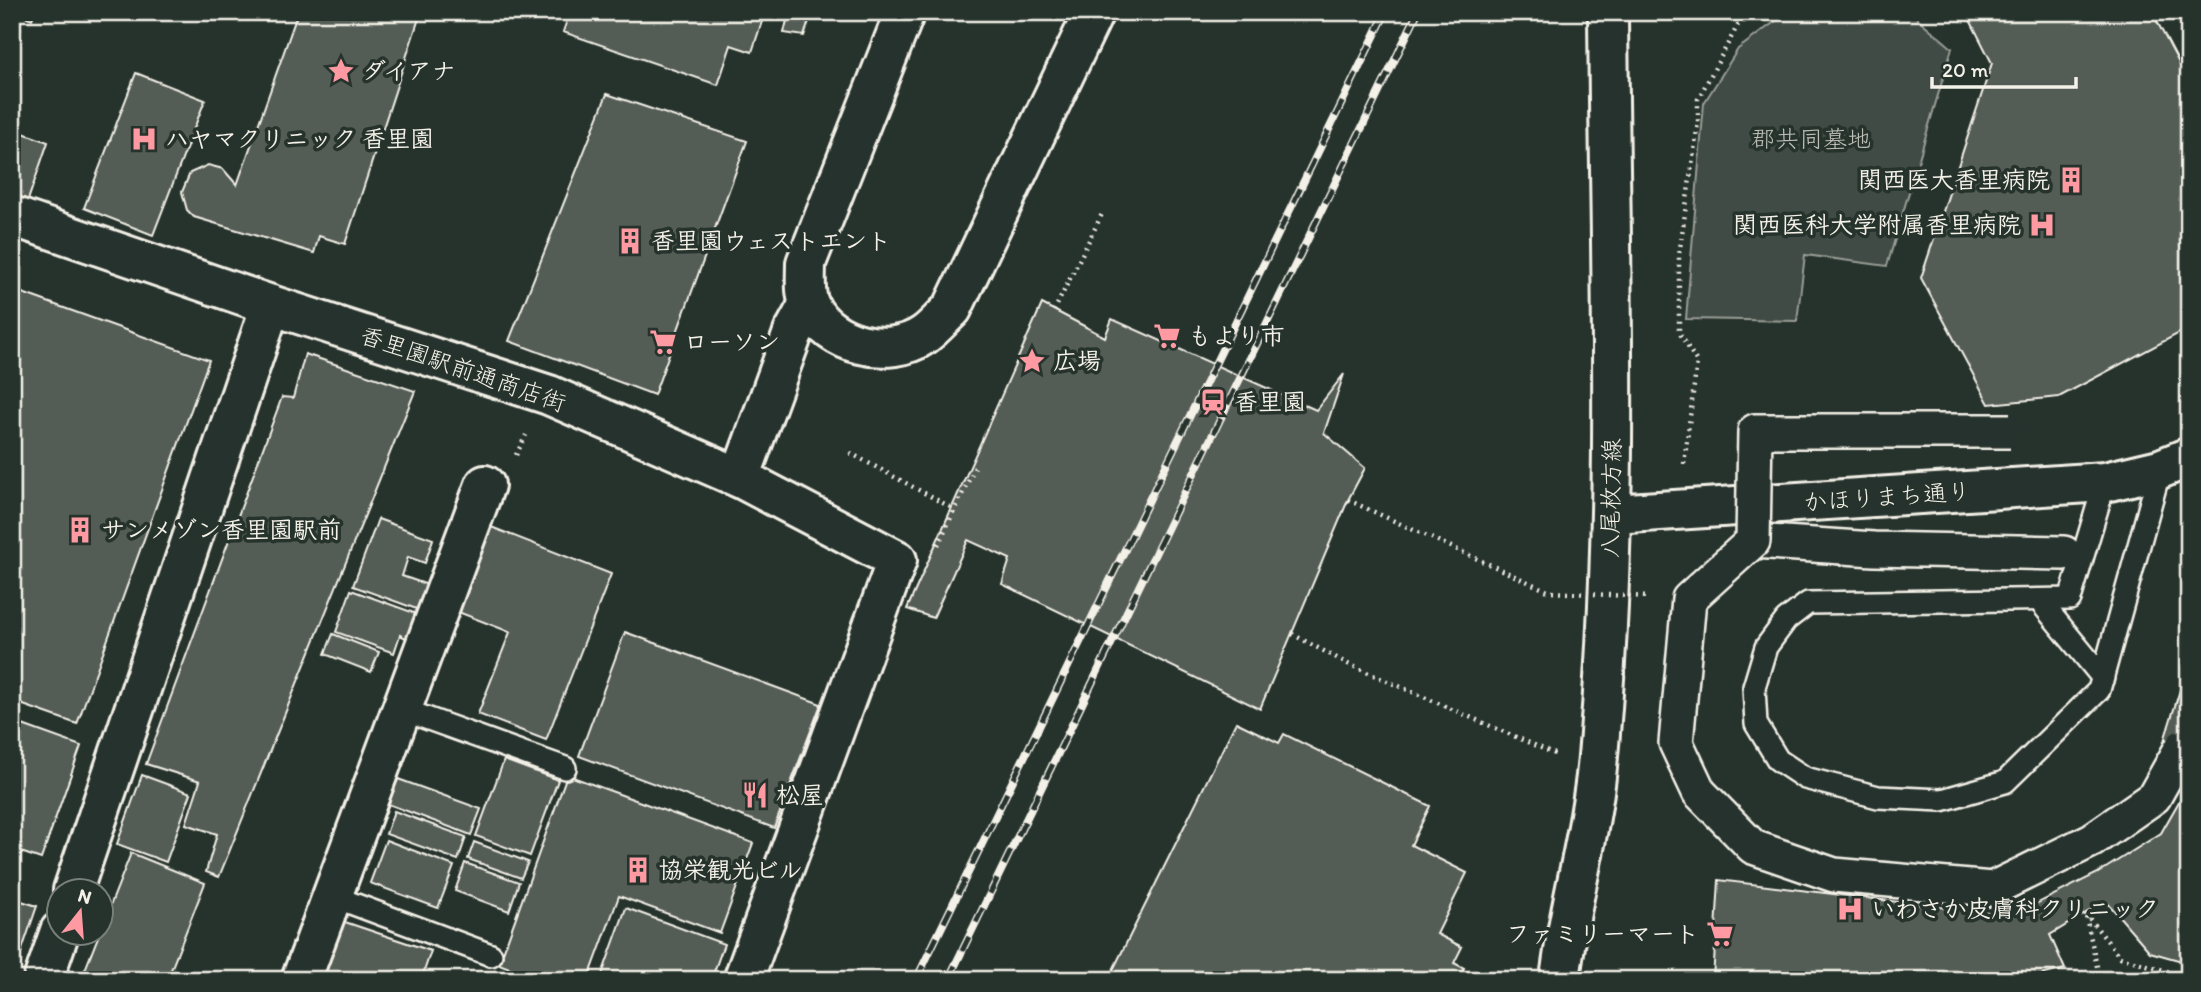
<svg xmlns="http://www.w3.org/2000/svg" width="2201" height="992" font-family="Itim,'Klee One',sans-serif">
	<rect width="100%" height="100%" fill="#26332d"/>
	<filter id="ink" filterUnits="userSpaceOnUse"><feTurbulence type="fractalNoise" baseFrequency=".0143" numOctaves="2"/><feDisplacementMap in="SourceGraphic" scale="14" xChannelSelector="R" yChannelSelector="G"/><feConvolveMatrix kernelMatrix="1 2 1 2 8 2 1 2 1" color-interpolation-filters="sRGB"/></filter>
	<g filter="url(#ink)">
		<polygon fill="#414b45" stroke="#9a9e96" stroke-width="2" points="1788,12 1910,12 1952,48 1887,266 1805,255 1797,321 1686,319 1704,103 1738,49"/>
		<g fill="#525c55" stroke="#f4f1e8" stroke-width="2">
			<polygon points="14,12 35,12 32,19"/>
			<polygon points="298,12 421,12 345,244 319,236 314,253 194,217 187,210 182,192 190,173 208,165 223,169 237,185"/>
			<polygon points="570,12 765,12 752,52 731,45 718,85 563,32"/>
			<polygon points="789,12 812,12 804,36 784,33"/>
			<polygon points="1966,12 2152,12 2189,82 2189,328 2059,397 1989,404 1921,278 1992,63"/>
			<polygon points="12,25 21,29 12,50"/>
			<polygon points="136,73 205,100 153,235 84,208"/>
			<polygon points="607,94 747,141 654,395 509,341"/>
			<polygon points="12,129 48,142 28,200 12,195"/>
			<polygon points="14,290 209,360 77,724 12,701"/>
			<polygon points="1042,304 1105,337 1112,319 1316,410 1344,374 1324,433 1365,468 1348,500 1260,709 1002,584 1010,559 968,540 933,618 907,609"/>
			<polygon points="305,354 415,391 219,877 206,872 217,834 186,824 200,781 146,764 282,397 293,398"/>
			<polygon points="378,519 433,539 425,563 408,557 402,576 431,586 422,611 353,586"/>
			<polygon points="486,525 611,574 546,740 478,714 510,632 453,610"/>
			<polygon points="351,590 417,614 408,639 400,635 394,653 336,632"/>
			<polygon points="625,632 821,704 774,828 579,756"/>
			<polygon points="333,634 379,652 371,672 325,654"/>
			<polygon points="2189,661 2189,749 2164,741"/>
			<polygon points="14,722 81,746 41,859 12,849"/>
			<polygon points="1236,722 1279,743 1284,734 1430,806 1411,845 1467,873 1437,934 1462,947 1454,963 1464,968 1458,980 1108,980"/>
			<polygon points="504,760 558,780 530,856 476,836"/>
			<polygon points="142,775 191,793 166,862 117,844"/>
			<polygon points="567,775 753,843 720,933 619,896 588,980 541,980 499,964"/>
			<polygon points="398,779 481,809 471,835 388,804"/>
			<polygon points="2189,784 2189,963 2150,952 2106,901 2050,935 2065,969 2021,980 1713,980 1719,880 2012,916 2098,873 2161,833"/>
			<polygon points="394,811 466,837 458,860 386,834"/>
			<polygon points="386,840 454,866 438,908 370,883"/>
			<polygon points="474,842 528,862 521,878 468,859"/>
			<polygon points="131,853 205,883 167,980 81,980"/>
			<polygon points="465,863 519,882 509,911 455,891"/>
			<polygon points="12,898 37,906 12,979"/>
			<polygon points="626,908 724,944 711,980 600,980"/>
			<polygon points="339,920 431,951 421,980 336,980 318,974"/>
			<polygon points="175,974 190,980 173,980"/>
		</g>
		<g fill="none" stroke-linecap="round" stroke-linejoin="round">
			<g stroke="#f4f1e8" stroke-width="26">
				<g id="service">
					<polyline points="2105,482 2070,599 1808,603 1786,620 1766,647 1754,687 1756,724 1778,760 1805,778 1878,797 1942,800 2005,782 2099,690 2160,469"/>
					<polyline points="2039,600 2103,678"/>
					<polyline points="401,709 565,768"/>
					<polyline points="332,896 491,955"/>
				</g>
			</g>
			<g stroke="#f4f1e8" stroke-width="38">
				<polyline id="pedestrian" points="1753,541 1874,549 2064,553"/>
			</g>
			<g stroke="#f4f1e8" stroke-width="44">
				<g id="minor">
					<path d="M 905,12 L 806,263 C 806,276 804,294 810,306 C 829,345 889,359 924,335 C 934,328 943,317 952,309 L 1094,12"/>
					<polyline points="12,216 271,305 549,395 740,478 897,560 743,980"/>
					<polyline points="740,478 793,333 809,304"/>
					<polyline points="73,890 271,305"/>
					<polyline points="43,980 60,931"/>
					<polyline points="301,980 485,485"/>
				</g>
			</g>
			<g stroke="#f4f1e8" stroke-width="44">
				<polyline id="tertiary" points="1613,514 2105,482 2160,469 2189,457"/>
			</g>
			<g stroke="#f4f1e8" stroke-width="44">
				<path id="primary" d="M 1560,980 C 1568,908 1590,839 1597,767 C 1621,516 1610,264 1608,12"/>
			</g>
			<g stroke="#f4f1e8" stroke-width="4.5" stroke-dasharray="2 5" stroke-linecap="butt">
				<polyline points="1054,311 1102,214"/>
				<polyline points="850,453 954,509"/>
				<polyline points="516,455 526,435"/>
				<polyline points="1684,464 1697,362 1679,332 1679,255 1698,123 1698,99 1738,25 1756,12"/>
				<polyline points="938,545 976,465"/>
				<polyline points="1292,634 1348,664 1555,754"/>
				<polyline points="2085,913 2120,957 2167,971 2173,980"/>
				<polyline points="2086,917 2100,980"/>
			</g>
			<use href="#service" stroke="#26332d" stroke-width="21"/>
			<use href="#pedestrian" stroke="#26332d" stroke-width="33"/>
			<use href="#minor" stroke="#26332d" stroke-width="38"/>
			<use href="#tertiary" stroke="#26332d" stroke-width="38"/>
			<use href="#primary" stroke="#26332d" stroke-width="38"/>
			<g stroke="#f4f1e8" stroke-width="8">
				<g id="rail">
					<polyline points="916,980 1386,12"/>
					<polyline points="948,980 1418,12"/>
				</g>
			</g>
			<use href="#rail" stroke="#26332d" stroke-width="5" stroke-dasharray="16" stroke-linecap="butt"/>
			<g stroke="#f4f1e8" stroke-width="38" stroke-linecap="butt">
				<polyline id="pedestrian-bridge" points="2010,431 1755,431 1753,541 1689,599 1676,743 1699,792 1753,847 1834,875 1992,889 2092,840 2154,797 2182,747"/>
			</g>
			<polyline stroke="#f4f1e8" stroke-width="4.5" stroke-dasharray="2 5" stroke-linecap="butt" points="1348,500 1550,592 1649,597"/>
			<use href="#pedestrian-bridge" stroke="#26332d" stroke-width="33"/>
		</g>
	</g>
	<defs>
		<g id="sight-bare" transform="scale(2.1)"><path d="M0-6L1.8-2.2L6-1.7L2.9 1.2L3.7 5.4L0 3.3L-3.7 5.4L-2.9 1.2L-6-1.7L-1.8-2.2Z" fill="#ff9aa2" stroke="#26332d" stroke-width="2.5" paint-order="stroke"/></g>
		<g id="hospital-bare" transform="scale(2.1)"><path d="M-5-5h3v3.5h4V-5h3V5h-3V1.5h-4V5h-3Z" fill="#ff9aa2" stroke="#26332d" stroke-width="2.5" paint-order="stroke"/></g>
		<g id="building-bare" transform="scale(2.1)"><path d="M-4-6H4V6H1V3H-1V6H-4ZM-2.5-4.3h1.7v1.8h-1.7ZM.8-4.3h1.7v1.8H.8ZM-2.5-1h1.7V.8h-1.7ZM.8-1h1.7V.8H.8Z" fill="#ff9aa2" stroke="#26332d" stroke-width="2.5" paint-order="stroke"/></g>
		<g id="supermarket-bare" transform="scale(2.1)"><path d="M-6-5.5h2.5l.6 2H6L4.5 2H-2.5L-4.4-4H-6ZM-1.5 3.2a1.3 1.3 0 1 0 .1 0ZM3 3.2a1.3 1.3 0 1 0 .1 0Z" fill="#ff9aa2" stroke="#26332d" stroke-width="2.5" paint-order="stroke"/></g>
		<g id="station-bare" transform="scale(2.1)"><path d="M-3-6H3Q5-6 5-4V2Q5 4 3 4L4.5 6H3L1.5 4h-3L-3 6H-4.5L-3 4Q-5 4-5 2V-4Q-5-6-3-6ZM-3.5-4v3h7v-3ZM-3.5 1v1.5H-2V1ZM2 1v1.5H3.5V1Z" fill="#ff9aa2" stroke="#26332d" stroke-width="2.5" paint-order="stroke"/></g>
		<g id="restaurant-bare" transform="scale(2.1)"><path d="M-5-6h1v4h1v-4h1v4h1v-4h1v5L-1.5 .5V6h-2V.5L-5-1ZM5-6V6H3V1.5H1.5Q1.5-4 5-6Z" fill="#ff9aa2" stroke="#26332d" stroke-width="2.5" paint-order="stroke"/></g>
	</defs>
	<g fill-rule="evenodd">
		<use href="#sight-bare" x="341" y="71"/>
		<use href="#hospital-bare" x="144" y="139"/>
		<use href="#building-bare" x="2071" y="180"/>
		<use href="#hospital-bare" x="2042" y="225"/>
		<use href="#building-bare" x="630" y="241"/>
		<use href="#supermarket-bare" x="1167" y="336"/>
		<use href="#supermarket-bare" x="663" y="342"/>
		<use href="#sight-bare" x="1032" y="361"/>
		<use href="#station-bare" x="1213" y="402"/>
		<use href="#building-bare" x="80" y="530"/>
		<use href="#restaurant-bare" x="755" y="795"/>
		<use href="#building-bare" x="638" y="870"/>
		<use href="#hospital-bare" x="1850" y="909"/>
		<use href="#supermarket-bare" x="1720" y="934"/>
	</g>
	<g text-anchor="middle" stroke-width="7" stroke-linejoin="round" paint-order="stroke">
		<g font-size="24" font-weight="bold" fill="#f4f1e8" stroke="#26332d" text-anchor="start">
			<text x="362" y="79">ダイアナ</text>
			<text x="165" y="147">ハヤマクリニック 香里園</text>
			<text x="2050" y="188" text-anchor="end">関西医大香里病院</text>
			<text x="2021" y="233" text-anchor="end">関西医科大学附属香里病院</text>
			<text x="651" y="249">香里園ウェストエント</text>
			<text x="1188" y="344">もより市</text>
			<text x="684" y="350">ローソン</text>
			<text x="1053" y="369">広場</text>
			<text x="1234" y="410">香里園</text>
			<text x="101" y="538">サンメゾン香里園駅前</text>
			<text x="776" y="803">松屋</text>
			<text x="659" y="878">協栄観光ビル</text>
			<text x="1871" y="917">いわさか皮膚科クリニック</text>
			<text x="1699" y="942" text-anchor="end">ファミリーマート</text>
		</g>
		<g font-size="24" fill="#bebfb7" stroke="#26332d">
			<text x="1811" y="147">郡共同墓地</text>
		</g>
		<g font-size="24" fill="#f4f1e8" stroke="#26332d">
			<text transform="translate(463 369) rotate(19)" y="8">香里園駅前通商店街</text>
			<text transform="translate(1887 497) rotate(-4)" y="8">かほりまち通り</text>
			<text transform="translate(1611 498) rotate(-89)" y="8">八尾枚方線</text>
		</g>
	</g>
	<rect width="2201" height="992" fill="none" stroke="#26332d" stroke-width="42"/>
	<rect x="21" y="21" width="2159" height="950" fill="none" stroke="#f4f1e8" stroke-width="2.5" filter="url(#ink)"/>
	<g transform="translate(80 912) rotate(17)"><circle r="33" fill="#26332d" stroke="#787f78" stroke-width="2"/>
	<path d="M0-5L12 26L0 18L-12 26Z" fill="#ff9aa2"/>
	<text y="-10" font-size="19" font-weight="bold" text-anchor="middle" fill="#f4f1e8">N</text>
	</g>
	<path d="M1932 77v10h144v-10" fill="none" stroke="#f4f1e8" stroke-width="3.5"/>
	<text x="1942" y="77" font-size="21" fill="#f4f1e8" stroke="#26332d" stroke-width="5" paint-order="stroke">20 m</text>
</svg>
